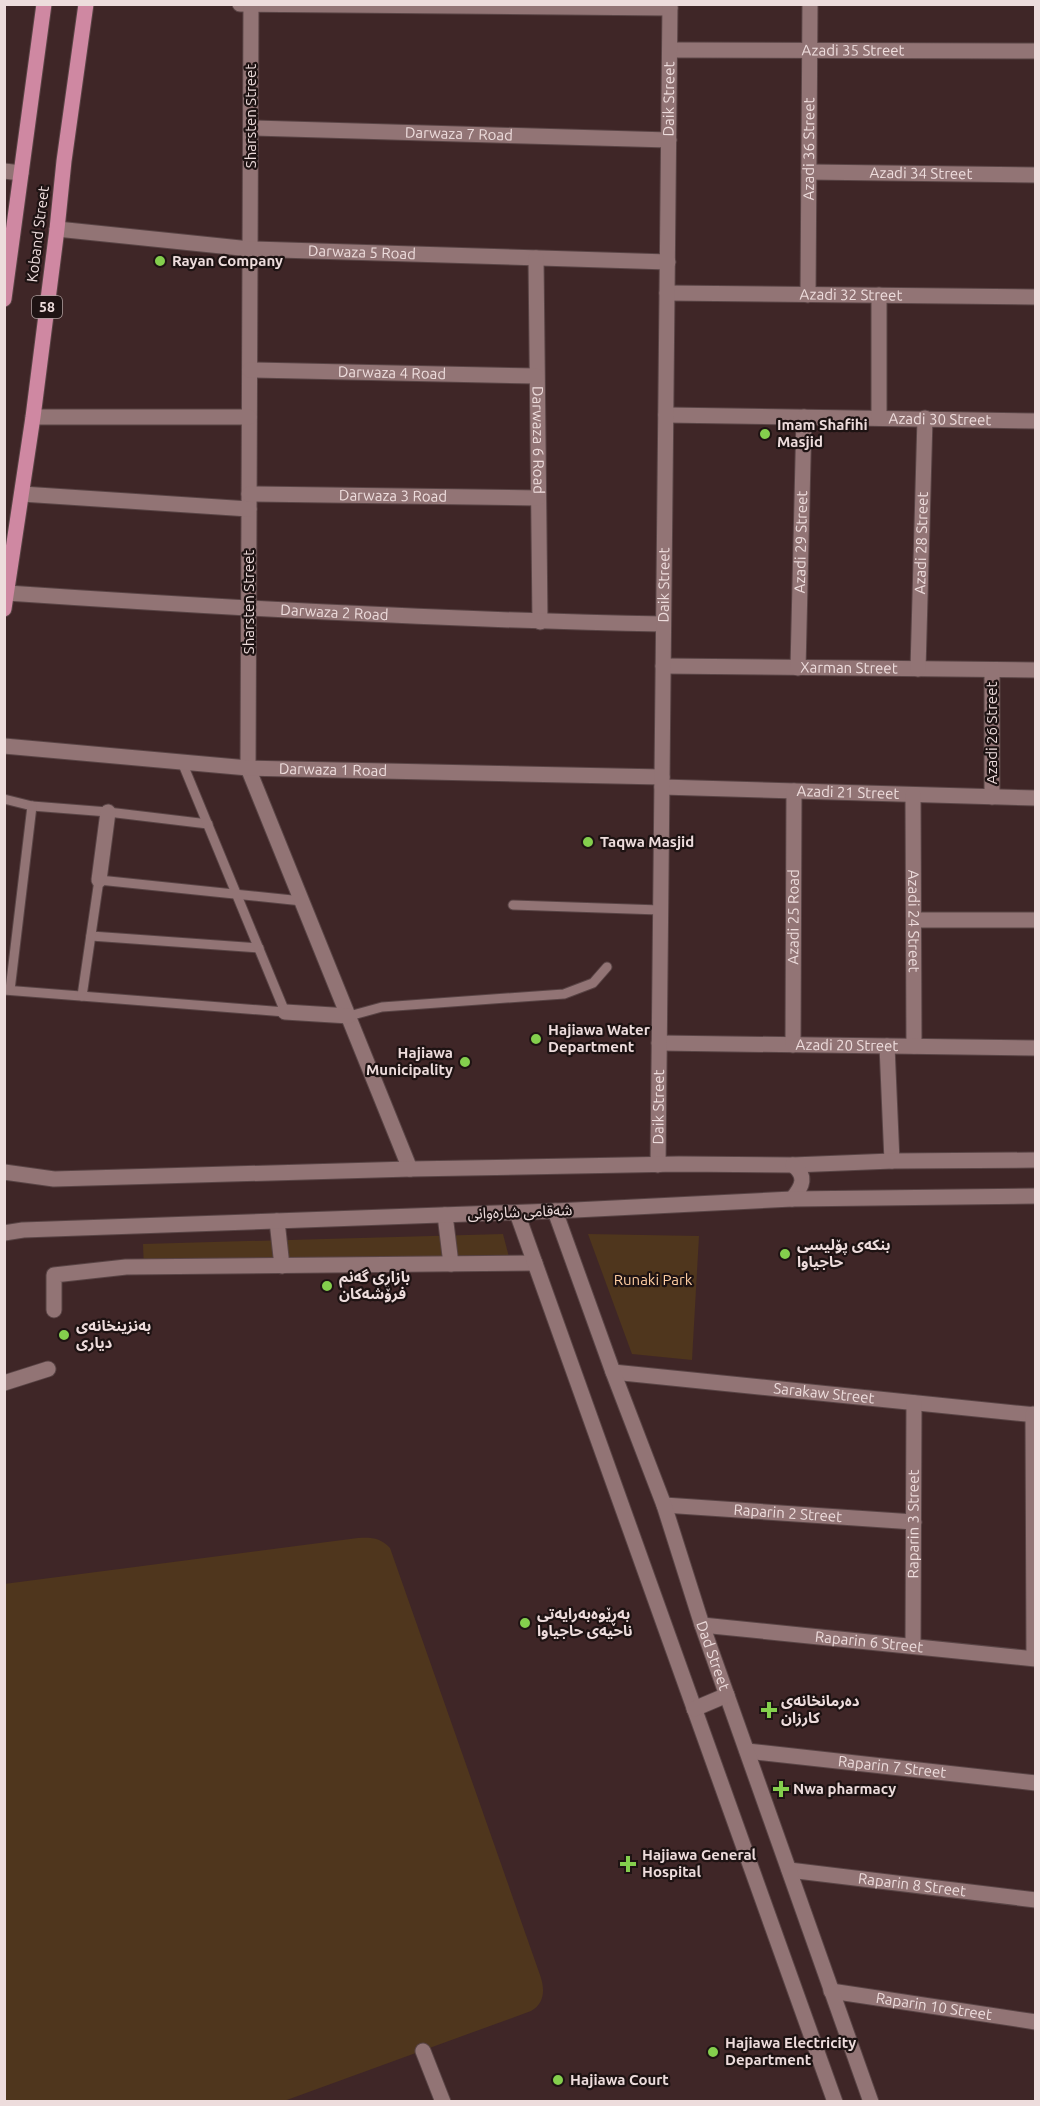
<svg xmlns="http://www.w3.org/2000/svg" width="1040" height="2106" font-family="Ubuntu,'Noto Sans Arabic',sans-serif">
	<rect width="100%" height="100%" fill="#3f2627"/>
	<g fill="#4f361d">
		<polygon points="503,1234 510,1261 144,1269 143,1244"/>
		<polygon points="588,1234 699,1236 692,1360 632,1354"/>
		<path d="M 358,1538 C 371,1537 381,1538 390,1548 L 540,1975 C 545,1989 545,2003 531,2011 L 284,2101 L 5,2101 L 4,1584 Z"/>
	</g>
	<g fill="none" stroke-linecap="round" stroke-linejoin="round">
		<g stroke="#594445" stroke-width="11">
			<g id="lane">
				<polyline points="4,799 32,806 108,812 208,824"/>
				<polyline points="513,905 660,910"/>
				<polyline points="91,936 259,948"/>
				<polyline points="4,990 285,1012 182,762"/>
				<polyline points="10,990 32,806"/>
				<polyline points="82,996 99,880 302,901"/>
				<polyline points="349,1016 382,1007 564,994 593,983 607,967"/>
			</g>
		</g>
		<g stroke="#594445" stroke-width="17">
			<g id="street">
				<polyline points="240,4 670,8"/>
				<polyline points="251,4 248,768 410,1169"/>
				<path id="s1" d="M 670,50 L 1036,51"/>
				<path id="s2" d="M 251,128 L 669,140"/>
				<polyline points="4,171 21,173"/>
				<path id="s3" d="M 809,172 L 1036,175"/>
				<path id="s4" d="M 57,229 L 250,249 L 668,262"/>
				<path id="s5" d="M 536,258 L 540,622"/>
				<path id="s6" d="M 667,293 L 1036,297"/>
				<path id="s7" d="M 808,295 L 810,4"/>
				<path id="s8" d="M 250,370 L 536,376"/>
				<path id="s9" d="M 666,415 L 1036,421"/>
				<polyline points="33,417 249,417"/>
				<polyline points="879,418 879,295"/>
				<polyline points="22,494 249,509"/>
				<path id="s10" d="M 249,494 L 538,498"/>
				<path id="s11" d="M 7,593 C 226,608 444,620 663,624"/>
				<path id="s12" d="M 663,666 L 1036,670"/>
				<path id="s13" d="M 798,668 L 804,417"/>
				<path id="s14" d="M 918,669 L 925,418"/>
				<polyline points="992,670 992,797"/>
				<path id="s15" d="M 4,746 L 248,768 L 662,777"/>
				<path id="s16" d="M 662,787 L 1036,798"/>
				<path id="s17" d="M 913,795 L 914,1046"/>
				<polyline points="99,880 108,812"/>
				<polyline points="914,920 1036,920"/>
				<polyline points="285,1012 349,1016"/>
				<path id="s18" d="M 659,1043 L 1036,1048"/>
				<path id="s19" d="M 793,1045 L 794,791"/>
				<polyline points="887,1046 892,1161"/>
				<path id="s20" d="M 658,1165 L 670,4"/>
				<polyline points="445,1215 451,1264"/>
				<polyline points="277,1221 282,1266"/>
				<polyline points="54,1310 54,1275 126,1267 535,1263"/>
				<path id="s21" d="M 613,1372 L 1036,1415"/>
				<polyline points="4,1383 48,1369"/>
				<polyline points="1033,1414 1034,1658"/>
				<path id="s22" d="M 664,1505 L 914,1522"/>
				<path id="s23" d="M 702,1625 L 1036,1659"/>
				<path id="s24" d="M 913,1646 L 914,1403"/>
				<path id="s25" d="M 747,1751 L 1036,1783"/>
				<path id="s26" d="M 789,1870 L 1036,1900"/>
				<path id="s27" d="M 831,1991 L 1036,2022"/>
				<polyline points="423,2051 443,2102"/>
			</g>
		</g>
		<g stroke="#594445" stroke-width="17">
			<g id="secondary">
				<polyline points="4,1172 54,1179 410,1169 679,1164 793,1165 892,1161 1036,1160"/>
				<path d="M 792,1199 C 803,1186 807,1176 793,1165"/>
				<path id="s28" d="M 555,1211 L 613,1372 L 664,1505 L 702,1625 L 871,2102"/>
				<polyline points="517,1213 835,2102"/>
				<polyline points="4,1233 23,1230 555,1211 792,1199 1036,1196"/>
				<polyline points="694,1709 727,1695"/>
			</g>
		</g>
		<g stroke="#594445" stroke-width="17">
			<g id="primary">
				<polyline points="4,299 44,4"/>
				<polyline points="4,609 33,417 57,229 64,161 86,4"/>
			</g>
		</g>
		<use href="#lane" stroke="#927475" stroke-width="9"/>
		<use href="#street" stroke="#927475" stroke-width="15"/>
		<use href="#secondary" stroke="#927475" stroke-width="15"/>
		<use href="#primary" stroke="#cf88a2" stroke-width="15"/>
	</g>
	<g fill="#84cf4d" stroke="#1e1313" stroke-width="2">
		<circle cx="160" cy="261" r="6"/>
		<circle cx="765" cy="434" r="6"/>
		<circle cx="588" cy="842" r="6"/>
		<circle cx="536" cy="1039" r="6"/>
		<circle cx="465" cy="1062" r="6"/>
		<circle cx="785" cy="1254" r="6"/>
		<circle cx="327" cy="1286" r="6"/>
		<circle cx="64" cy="1335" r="6"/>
		<circle cx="525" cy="1623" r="6"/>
		<path d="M766 1701h6v6h6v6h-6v6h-6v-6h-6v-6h6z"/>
		<path d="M778 1780h6v6h6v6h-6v6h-6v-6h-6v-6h6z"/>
		<path d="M625 1855h6v6h6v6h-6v6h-6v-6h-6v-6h6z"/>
		<circle cx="713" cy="2052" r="6"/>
		<circle cx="558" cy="2080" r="6"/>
	</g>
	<g text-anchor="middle" stroke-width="4.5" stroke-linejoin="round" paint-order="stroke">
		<rect fill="#1e1313" stroke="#afa0a0" stroke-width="1.5" x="32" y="296" width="30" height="22" rx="4.5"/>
		<g font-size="14" font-weight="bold" fill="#eddcdc">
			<text x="47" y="312">58</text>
		</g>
		<g font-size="15" fill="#eddcdc" stroke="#1e1313">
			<text dy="5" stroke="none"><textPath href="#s1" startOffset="183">Azadi 35 Street</textPath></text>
			<text dy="5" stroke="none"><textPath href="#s20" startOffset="1066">Daik Street</textPath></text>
			<text transform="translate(251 116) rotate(-90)" y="5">Sharsten Street</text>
			<text dy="5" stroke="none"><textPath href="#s2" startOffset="208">Darwaza 7 Road</textPath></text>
			<text dy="5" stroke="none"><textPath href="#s7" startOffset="146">Azadi 36 Street</textPath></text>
			<text dy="5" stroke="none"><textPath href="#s3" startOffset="112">Azadi 34 Street</textPath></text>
			<text transform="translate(38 234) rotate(-83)" y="5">Koband Street</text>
			<text dy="5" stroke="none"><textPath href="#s4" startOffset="306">Darwaza 5 Road</textPath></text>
			<text dy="5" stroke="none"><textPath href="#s6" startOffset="184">Azadi 32 Street</textPath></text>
			<text dy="5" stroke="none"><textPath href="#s8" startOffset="142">Darwaza 4 Road</textPath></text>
			<text dy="5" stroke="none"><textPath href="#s9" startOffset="274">Azadi 30 Street</textPath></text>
			<text dy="5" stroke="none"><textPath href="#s5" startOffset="182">Darwaza 6 Road</textPath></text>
			<text dy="5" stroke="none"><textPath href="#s10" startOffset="144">Darwaza 3 Road</textPath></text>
			<text dy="5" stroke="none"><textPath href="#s13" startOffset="126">Azadi 29 Street</textPath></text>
			<text dy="5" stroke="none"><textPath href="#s14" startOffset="126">Azadi 28 Street</textPath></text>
			<text dy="5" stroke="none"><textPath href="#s20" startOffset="580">Daik Street</textPath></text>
			<text transform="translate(249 602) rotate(-90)" y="5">Sharsten Street</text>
			<text dy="5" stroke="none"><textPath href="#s11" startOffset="328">Darwaza 2 Road</textPath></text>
			<text dy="5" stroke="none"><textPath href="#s12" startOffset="186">Xarman Street</textPath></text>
			<text transform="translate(992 733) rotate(-90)" y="5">Azadi 26 Street</text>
			<text dy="5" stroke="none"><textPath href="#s15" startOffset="330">Darwaza 1 Road</textPath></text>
			<text dy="5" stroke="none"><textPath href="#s16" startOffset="186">Azadi 21 Street</textPath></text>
			<text dy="5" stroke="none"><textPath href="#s19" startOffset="128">Azadi 25 Road</textPath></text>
			<text dy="5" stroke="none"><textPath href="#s17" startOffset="126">Azadi 24 Street</textPath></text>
			<text dy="5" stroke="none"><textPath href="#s18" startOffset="188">Azadi 20 Street</textPath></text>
			<text dy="5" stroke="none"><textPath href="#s20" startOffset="58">Daik Street</textPath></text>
			<text transform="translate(520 1212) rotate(-2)" y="5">شەقامی شارەوانی</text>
			<text dy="5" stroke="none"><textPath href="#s21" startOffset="212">Sarakaw Street</textPath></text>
			<text dy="5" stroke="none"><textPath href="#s22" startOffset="124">Raparin 2 Street</textPath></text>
			<text dy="5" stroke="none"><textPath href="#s24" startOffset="122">Raparin 3 Street</textPath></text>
			<text dy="5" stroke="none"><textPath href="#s23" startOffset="168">Raparin 6 Street</textPath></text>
			<text dy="5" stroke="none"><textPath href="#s28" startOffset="472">Dad Street</textPath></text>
			<text dy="5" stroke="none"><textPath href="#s25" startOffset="146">Raparin 7 Street</textPath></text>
			<text dy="5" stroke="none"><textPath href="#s26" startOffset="124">Raparin 8 Street</textPath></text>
			<text dy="5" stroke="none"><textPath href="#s27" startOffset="104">Raparin 10 Street</textPath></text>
		</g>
		<g font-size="15" font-weight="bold" fill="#eddcdc" stroke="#1e1313" text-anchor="start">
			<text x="172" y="266">Rayan Company</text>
			<text x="777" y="430">Imam Shafihi<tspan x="777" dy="17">Masjid</tspan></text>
			<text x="600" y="847">Taqwa Masjid</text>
			<text x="548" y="1035">Hajiawa Water<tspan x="548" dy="17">Department</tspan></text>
			<text x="453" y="1058" text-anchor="end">Hajiawa<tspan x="453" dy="17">Municipality</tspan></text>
			<text x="797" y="1250">بنکەی پۆلیسی<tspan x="797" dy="17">حاجیاوا</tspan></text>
			<text x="339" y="1282">بازاڕی گەنم<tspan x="339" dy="17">فرۆشەکان</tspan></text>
			<text x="76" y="1331">بەنزینخانەی<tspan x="76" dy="17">دیاری</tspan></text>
			<text x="537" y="1619">بەڕێوەبەرایەتی<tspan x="537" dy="17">ناحیەی حاجیاوا</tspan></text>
			<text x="781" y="1706">دەرمانخانەی<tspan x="781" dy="17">کارزان</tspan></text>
			<text x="793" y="1794">Nwa pharmacy</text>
			<text x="642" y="1860">Hajiawa General<tspan x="642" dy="17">Hospital</tspan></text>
			<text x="725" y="2048">Hajiawa Electricity<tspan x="725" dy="17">Department</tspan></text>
			<text x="570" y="2085">Hajiawa Court</text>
		</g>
		<g font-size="15" fill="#ffcea2" stroke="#1e1313">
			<text x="653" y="1285">Runaki Park</text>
		</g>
	</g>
	<rect width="1040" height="2106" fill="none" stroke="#eddcdc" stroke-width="12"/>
</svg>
